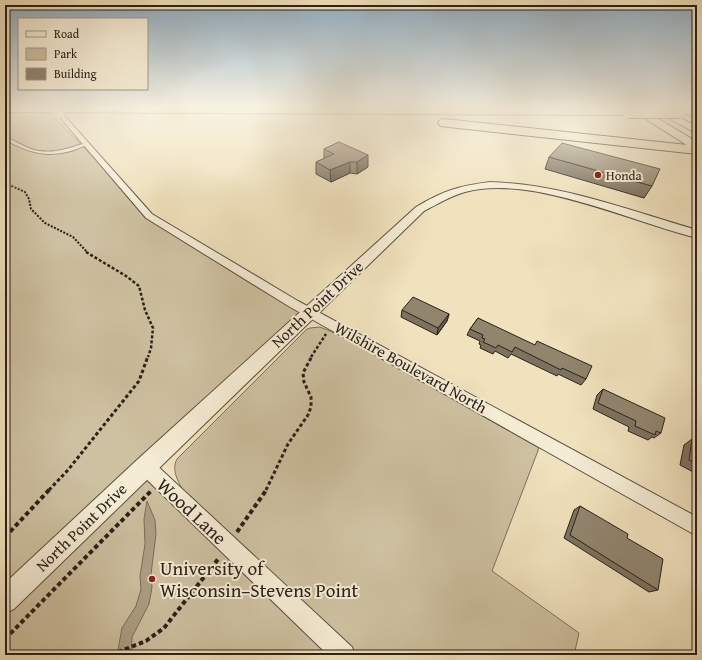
<svg xmlns="http://www.w3.org/2000/svg" width="702" height="660" font-family="'Gentium Book Plus',serif">
	<rect width="100%" height="100%" fill="#f0e2bd"/>
	<filter id="stains"><feTurbulence type="fractalNoise" baseFrequency=".005" numOctaves="4"/><feColorMatrix values="0 0 0 0 .2 0 0 0 0 .09 0 0 0 0 .02 0 0 0 .5 -.17"/></filter>
	<radialGradient id="worn" r=".72"><stop offset=".6" stop-color="#630" stop-opacity="0"/><stop offset="1" stop-color="#630" stop-opacity=".3"/></radialGradient>
	<g fill="#cec1a1" stroke="#7c715d">
		<polygon points="49,112 116,180 144,210 309,311 145,466 344,655 5,655 5,113"/>
		<path d="M 320,327 L 337,334 L 379,357 L 539,448 L 492,571 L 579,633 L 574,655 L 356,655 L 187,497 C 181,486 170,472 177,459 L 307,329 L 310,328 Z"/>
	</g>
	<polygon fill="#ada085" stroke="#796d5a" points="147,501 155,520 156,534 151,574 152,587 149,604 132,637 131,655 117,655 122,628 136,606 141,589 140,576 145,544 144,519"/>
	<g fill="none" stroke-linecap="round" stroke-linejoin="round">
		<g stroke="#5c5142" stroke-width="2">
			<path id="service" d="M 5,137 C 13,140 20,144 28,148 C 49,156 66,149 86,143 L 88,144 C 83,147 76,149 71,151 C 44,158 29,152 5,140 Z"/>
		</g>
		<g stroke="#5c5142" stroke-width="2">
			<g id="minor">
				<polygon points="58,113 62,113 152,214 298,301 697,517 697,536 290,307 146,218 58,115"/>
				<polygon points="145,458 151,460 352,647 355,655 328,655 139,472 137,466 139,460"/>
			</g>
		</g>
		<g stroke="#5c5142" stroke-width="2">
			<path id="tertiary" d="M 490,182 C 562,184 628,210 697,230 L 697,238 C 632,222 531,174 465,192 C 450,196 438,204 424,211 L 14,609 L 5,613 L 5,583 L 138,459 L 416,207 C 443,191 458,186 490,182 Z"/>
		</g>
		<g stroke="#2a2119" stroke-width="2">
			<g id="secondary">
				<polygon points="627,107 639,107 697,142 697,150 693,149"/>
				<polygon points="664,109 697,127 697,134 661,114 659,112"/>
			</g>
		</g>
		<g stroke="#2a2119" stroke-width="2">
			<g id="motorway">
				<polygon points="5,107 628,109 632,110 634,112 632,114 628,115 5,112"/>
				<polygon points="680,109 697,109 697,115 676,114 674,112 676,110"/>
				<polygon points="444,119 697,146 697,154 440,126 438,123 440,120"/>
			</g>
		</g>
		<polyline stroke="#2a2119" stroke-width="2" stroke-dasharray="2 1.5" stroke-linecap="butt" points="5,183 25,192 29,199 31,209 45,223 73,237 88,253"/>
		<g stroke="#2a2119" stroke-width="2.5" stroke-dasharray="3 2" stroke-linecap="butt">
			<polyline points="86,252 126,276 139,286 145,310 153,328 151,348 148,357"/>
			<polyline points="311,357 326,334"/>
		</g>
		<g stroke="#2a2119" stroke-width="3" stroke-dasharray="3.5 2.5" stroke-linecap="butt">
			<polyline points="49,490 68,470 139,381 148,356"/>
			<polyline points="266,490 288,444 308,415 311,407 311,397 304,382 303,373 312,356"/>
		</g>
		<g stroke="#2a2119" stroke-width="4" stroke-dasharray="4.5 3" stroke-linecap="butt">
			<polyline points="237,532 267,489"/>
			<polyline points="5,537 50,489"/>
			<polyline points="5,639 151,491"/>
			<polyline points="111,655 146,641 164,628 219,558"/>
		</g>
		<use href="#service" fill="#f5ecd4" fill-rule="evenodd"/>
		<use href="#minor" fill="#f5ecd4" fill-rule="evenodd"/>
		<use href="#tertiary" fill="#f5ecd4" fill-rule="evenodd"/>
		<use href="#secondary" fill="#f5ecd4" fill-rule="evenodd"/>
		<use href="#motorway" fill="#f0e2bd" fill-rule="evenodd"/>
		<g stroke="#5c5142" stroke-width="8" stroke-linecap="butt">
			<polyline id="minor-bridge" points="53,107 60,114"/>
		</g>
		<g stroke="#2a2119" stroke-width="14" stroke-linecap="butt">
			<polyline id="motorway-bridge" points="628,112 680,112"/>
		</g>
		<use href="#minor-bridge" stroke="#f5ecd4" stroke-width="8"/>
		<use href="#motorway-bridge" stroke="#f0e2bd" stroke-width="12"/>
	</g>
	<g fill="#7d725f" stroke="#2a2119">
		<polygon points="339,142 368,167 357,174 350,173 331,182 316,174 316,162 324,159 324,149"/>
		<polygon points="549,157 652,186 644,198 545,169"/>
		<polygon points="402,310 449,314 447,321 437,335 401,317"/>
		<polygon points="478,318 586,379 581,385 558,374 557,376 511,354 508,358 495,351 493,354 480,348 481,345 479,344 480,341 467,335 470,329"/>
		<polygon points="603,389 661,433 654,438 652,437 648,440 628,431 629,427 593,409 597,395"/>
		<polygon points="692,439 697,442 697,474 680,465 684,445"/>
		<polygon points="580,506 627,538 658,590 649,592 564,538 574,510"/>
	</g>
	<g fill="#665d4d" stroke="#2a2119">
		<polygon points="368,155 368,167 357,174 357,162"/>
		<polygon points="350,162 350,173 331,182 330,170"/>
		<polygon points="449,314 447,321 437,335 438,328"/>
	</g>
	<g fill="#91856e" stroke="#2a2119">
		<polygon points="339,142 368,155 357,162 350,162 330,170 316,162 334,154 324,149"/>
		<polygon points="562,143 660,169 652,186 549,157"/>
		<polygon points="413,297 449,314 438,328 402,310"/>
		<polygon points="478,318 535,345 537,341 592,366 586,379 562,368 561,370 515,347 512,352 498,345 496,348 483,342 485,339 482,338 483,335 470,329"/>
		<polygon points="603,389 665,418 661,433 656,431 655,435 635,426 636,421 598,403"/>
		<polygon points="692,439 697,442 697,464 689,460"/>
		<polygon points="580,506 628,534 627,538 663,559 658,590 570,535"/>
	</g>
	<linearGradient id="sky" x2="0" y2="1"><stop stop-color="#90acc0"/><stop offset="0.54" stop-color="#f8f2e1"/><stop offset="1" stop-color="#f8f2e1" stop-opacity="0"/></linearGradient>
	<rect width="702" height="199" fill="url(#sky)"/>
	<g fill="#8f2418" stroke="#f5ecd4" stroke-width="1.5">
		<circle cx="598" cy="175" r="4"/>
		<circle cx="152" cy="579" r="4"/>
	</g>
	<g text-anchor="middle" stroke-width="4" stroke-linejoin="round" paint-order="stroke">
		<g font-size="13" fill="#2a2119" stroke="#f5ecd4" text-anchor="start">
			<text x="606" y="180">Honda</text>
		</g>
		<g font-size="16" fill="#2a2119" stroke="#f5ecd4">
			<text transform="translate(317 304) rotate(-43)" y="6">North Point Drive</text>
			<text transform="translate(411 367) rotate(29)" y="6">Wilshire Boulevard North</text>
			<text transform="translate(81 527) rotate(-44)" y="6">North Point Drive</text>
		</g>
		<g font-size="19" fill="#2a2119" stroke="#f5ecd4">
			<text transform="translate(192 511) rotate(43)" y="7">Wood Lane</text>
		</g>
		<g font-size="19" fill="#2a2119" stroke="#f5ecd4" text-anchor="start">
			<text x="160" y="575">University of<tspan x="160" dy="22">Wisconsin–Stevens Point</tspan></text>
		</g>
	</g>
	<rect width="702" height="660" fill="none" stroke="#f0e2bd" stroke-width="20"/>
	<rect x="6" y="6" width="690" height="648" fill="none" stroke="#2a2119" stroke-width="2"/>
	<rect x="10" y="10" width="682" height="640" fill="none" stroke="#2a2119"/>
	<rect x="18" y="18" width="130" height="72" fill="#f5ecd4" stroke="#a49b89"/>
	<rect x="26" y="31" width="20" height="6" fill="#f5ecd4" stroke="#a49b89"/>
	<text x="54" y="38" font-size="12" fill="#2a2119">Road</text>
	<rect x="26" y="48" width="20" height="12" fill="#cec1a1" stroke="#a49b89"/>
	<text x="54" y="58" font-size="12" fill="#2a2119">Park</text>
	<rect x="26" y="68" width="20" height="12" fill="#91856e" stroke="#a49b89"/>
	<text x="54" y="78" font-size="12" fill="#2a2119">Building</text>
	<rect width="100%" height="100%" filter="url(#stains)"/>
	<rect width="100%" height="100%" fill="url(#worn)"/>
</svg>
